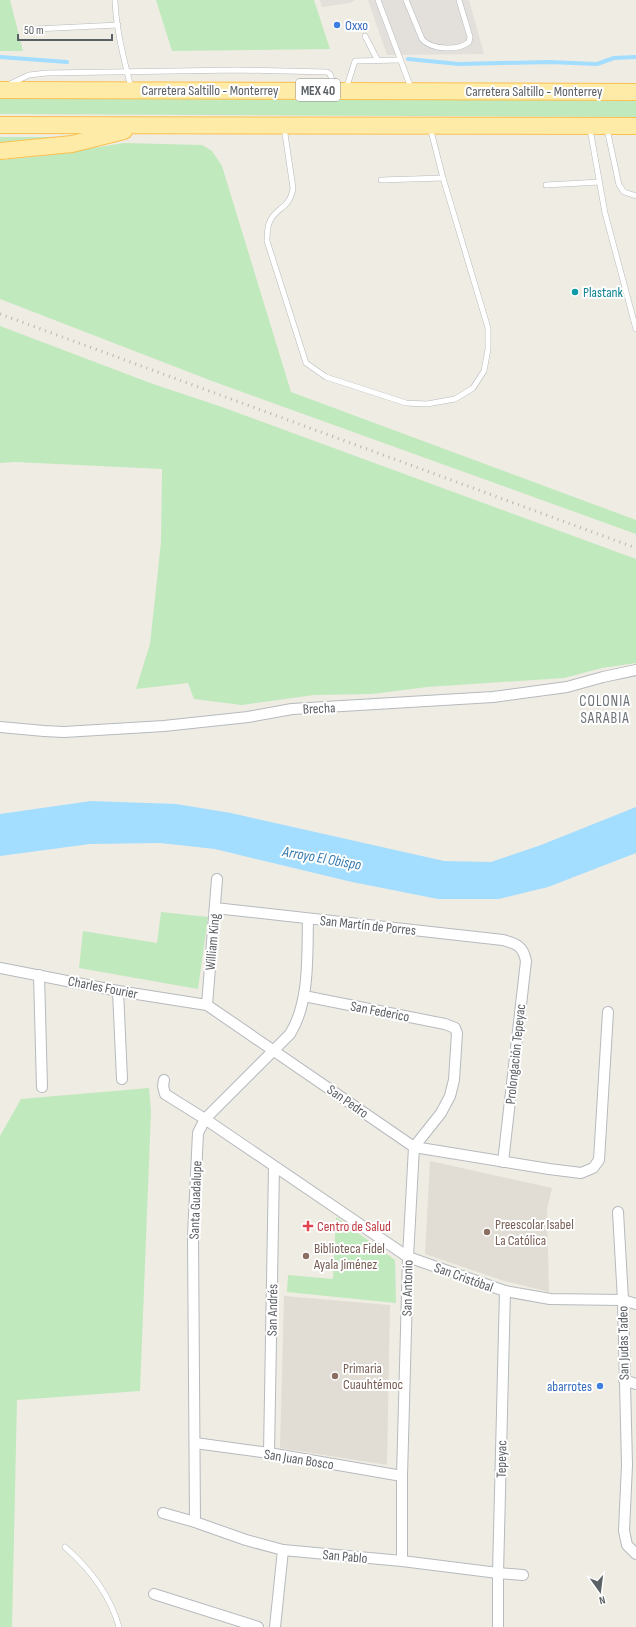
<svg xmlns="http://www.w3.org/2000/svg" width="636" height="1627" font-family="'Sofia Sans Condensed',sans-serif">
	<rect width="100%" height="100%" fill="#efece3"/>
	<g fill="#e3dfdb">
		<polygon points="320,0 355,0 350,3 322,7"/>
		<polygon points="368,0 469,0 484,54 387,55"/>
	</g>
	<g fill="#e1ddd4">
		<polygon points="430,1161 552,1188 547,1210 549,1292 501,1280 425,1254"/>
		<polygon points="284,1296 390,1305 387,1465 280,1448"/>
	</g>
	<g fill="#c0e9bd">
		<polygon points="0,0 10,0 23,51 0,51"/>
		<polygon points="156,0 314,0 330,49 172,51"/>
		<polygon points="0,97 636,99 636,117 0,114"/>
		<polygon points="0,137 65,137 0,145"/>
		<polygon points="124,143 202,145 212,151 222,166 291,392 636,520 636,534 212,381 0,299 0,160 43,156"/>
		<polygon points="0,326 153,384 219,406 636,559 636,663 602,668 564,678 427,687 372,694 314,695 242,705 194,699 188,683 136,689 150,644 161,542 162,469 15,462 0,463"/>
		<polygon points="161,912 208,917 198,989 79,968 83,931 157,943"/>
		<polygon points="149,1088 151,1111 140,1391 17,1400 12,1627 0,1627 0,1136 21,1099"/>
		<polygon points="336,1217 395,1260 396,1303 287,1292 288,1275 333,1279"/>
	</g>
	<polygon fill="#a3ddff" points="91,801 176,804 231,813 444,861 491,862 541,845 636,807 636,853 548,887 499,899 438,899 352,882 215,849 160,843 90,844 0,856 0,814"/>
	<g fill="none" stroke-linecap="round" stroke-linejoin="round">
		<g stroke="#a3ddff" stroke-width="4">
			<polyline points="0,57 67,62"/>
			<polyline points="408,59 459,64 549,62 597,64 614,58 636,57"/>
		</g>
		<g stroke="#b6babe" stroke-width="6">
			<g id="lane">
				<path d="M 115,0 C 116,30 124,59 131,88"/>
				<polyline points="378,0 411,88"/>
				<path d="M 406,0 L 422,39 C 431,50 458,51 469,42 L 470,37 L 459,0"/>
				<polyline points="35,29 118,25"/>
				<polyline points="365,36 378,61"/>
				<polyline points="8,85 29,75 47,73 238,70 327,72 330,74 335,89"/>
				<polyline points="346,89 355,61 399,60"/>
				<path d="M 284,127 L 293,188 C 290,209 276,207 270,221 C 267,227 267,234 267,241 L 306,363 L 326,377 L 406,403 L 427,404 L 455,399 L 473,388 L 484,371 L 488,349 L 488,328 L 443,178 L 430,127"/>
				<polyline points="590,129 605,213 636,329"/>
				<polyline points="607,129 619,185 624,192 636,196"/>
				<polyline points="381,180 443,178"/>
				<polyline points="546,185 600,182"/>
				<path d="M 65,1547 C 90,1569 110,1594 119,1627"/>
			</g>
		</g>
		<g stroke="#b6babe" stroke-width="12">
			<g id="street">
				<polyline points="0,727 44,731 64,732 164,726 248,717 292,709 493,697 567,687 603,677 636,670"/>
				<path d="M 215,908 L 503,940 C 517,944 523,946 526,961 L 503,1162"/>
				<polyline points="0,968 118,991 207,1005 414,1147 549,1169 581,1173 593,1168 599,1160 608,1012"/>
				<polyline points="39,975 42,1087"/>
				<polyline points="118,991 122,1079"/>
				<polyline points="304,996 445,1024 455,1028 457,1033 454,1080 450,1096 441,1113 414,1147 408,1257 402,1476 402,1561"/>
				<polyline points="207,1005 217,879"/>
				<polyline points="164,1080 163,1086 165,1094 205,1119 408,1257 505,1291 550,1299 623,1300 636,1304"/>
				<polyline points="618,1212 623,1300 627,1465 624,1531 627,1545 636,1554"/>
				<polyline points="624,1380 636,1384"/>
				<polyline points="195,1443 269,1453 402,1476"/>
				<polyline points="269,1453 274,1167"/>
				<polyline points="163,1513 195,1522 246,1540 283,1550 402,1561 498,1573 523,1575"/>
				<path d="M 195,1522 L 193,1236 L 198,1133 L 205,1119 L 290,1034 C 310,1002 307,956 308,919"/>
				<polyline points="154,1594 258,1627"/>
				<polyline points="275,1627 283,1550"/>
				<polyline points="498,1627 498,1573 505,1291"/>
			</g>
		</g>
		<g stroke="#fcc04f" stroke-width="18">
			<g id="primary">
				<polyline points="0,90 636,92"/>
				<polyline points="0,125 636,126"/>
				<polyline points="0,151 72,144 124,131"/>
			</g>
		</g>
		<use href="#lane" stroke="#fff" stroke-width="5"/>
		<use href="#street" stroke="#fff" stroke-width="10"/>
		<use href="#primary" stroke="#ffeba8" stroke-width="16"/>
		<polyline stroke="#b5b6b6" stroke-width="3" stroke-dasharray="1 5" stroke-linecap="butt" points="0,314 636,548"/>
	</g>
	<g fill="#3f7fe0" stroke="#fff" stroke-width="1.5">
		<circle cx="337" cy="25" r="4"/>
		<circle cx="600" cy="1386" r="4"/>
	</g>
	<circle fill="#0f9aa8" stroke="#fff" stroke-width="1.5" cx="575" cy="292" r="4"/>
	<path fill="#e0444e" stroke="#fff" stroke-width="1.5" d="M306 1220h4v4h4v4h-4v4h-4v-4h-4v-4h4z"/>
	<g fill="#8d6e63" stroke="#fff" stroke-width="1.5">
		<circle cx="487" cy="1232" r="4"/>
		<circle cx="306" cy="1256" r="4"/>
		<circle cx="335" cy="1376" r="4"/>
	</g>
	<g text-anchor="middle" stroke-width="4" stroke-linejoin="round" paint-order="stroke">
		<rect fill="#fff" stroke="#8c9093" stroke-width="1" x="296" y="79" width="44" height="22" rx="3"/>
		<g font-size="13" font-weight="bold" fill="#5b6065">
			<text x="318" y="95">MEX 40</text>
		</g>
		<g font-size="14" fill="#366cbe" stroke="#fff" text-anchor="start">
			<text x="345" y="30">Oxxo</text>
			<text x="592" y="1391" text-anchor="end">abarrotes</text>
		</g>
		<g font-size="14" fill="#5b6065" stroke="#fff">
			<text x="210" y="95">Carretera Saltillo - Monterrey</text>
			<text x="534" y="96">Carretera Saltillo - Monterrey</text>
			<text transform="translate(319 708) rotate(-3)" y="5">Brecha</text>
			<text transform="translate(368 925) rotate(6)" y="5">San Martín de Porres</text>
			<text transform="translate(212 942) rotate(-85)" y="5">William King</text>
			<text transform="translate(103 987) rotate(11)" y="5">Charles Fourier</text>
			<text transform="translate(380 1011) rotate(11)" y="5">San Federico</text>
			<text transform="translate(515 1054) rotate(-84)" y="5">Prolongación Tepeyac</text>
			<text transform="translate(348 1101) rotate(35)" y="5">San Pedro</text>
			<text transform="translate(195 1200) rotate(-88)" y="5">Santa Guadalupe</text>
			<text transform="translate(464 1277) rotate(20)" y="5">San Cristóbal</text>
			<text transform="translate(407 1288) rotate(-89)" y="5">San Antonio</text>
			<text transform="translate(272 1310) rotate(-89)" y="5">San Andrés</text>
			<text transform="translate(623 1343) rotate(-91)" y="5">San Judas Tadeo</text>
			<text transform="translate(299 1459) rotate(9)" y="5">San Juan Bosco</text>
			<text transform="translate(501 1459) rotate(-89)" y="5">Tepeyac</text>
			<text transform="translate(345 1556) rotate(5)" y="5">San Pablo</text>
		</g>
		<g font-size="14" fill="#0d838f" stroke="#fff" text-anchor="start">
			<text x="583" y="297">Plastank</text>
		</g>
		<g font-size="14" fill="#785e54" stroke="#fff" text-anchor="start">
			<text x="495" y="1229">Preescolar Isabel<tspan x="495" dy="16">La Católica</tspan></text>
			<text x="314" y="1253">Biblioteca Fidel<tspan x="314" dy="16">Ayala Jiménez</tspan></text>
			<text x="343" y="1373">Primaria<tspan x="343" dy="16">Cuauhtémoc</tspan></text>
		</g>
		<g font-size="14" fill="#be3a42" stroke="#fff" text-anchor="start">
			<text x="317" y="1231">Centro de Salud</text>
		</g>
		<g font-size="15" letter-spacing="1" fill="#6c7277" stroke="#fff">
			<text x="605" y="706">COLONIA<tspan x="605" dy="17">SARABIA</tspan></text>
		</g>
		<g font-size="15" font-style="italic" fill="#367ab0" stroke="#fff">
			<text transform="translate(322 858) rotate(10)" y="5">Arroyo El Obispo</text>
		</g>
	</g>
	<g transform="translate(600 1591) rotate(166)" stroke="#ffffff" stroke-width="3" paint-order="stroke">
	<path d="M0-3L7 15L0 10L-7 15Z" fill="#5b6065"/>
	<text y="-6" font-size="11" font-weight="bold" text-anchor="middle" fill="#5b6065">N</text>
	</g>
	<path d="M18 34v6h94v-6" fill="none" stroke="#5b6065" stroke-width="2"/>
	<text x="24" y="34" font-size="12" fill="#5b6065" stroke="#ffffff" stroke-width="3" paint-order="stroke">50 m</text>
</svg>
